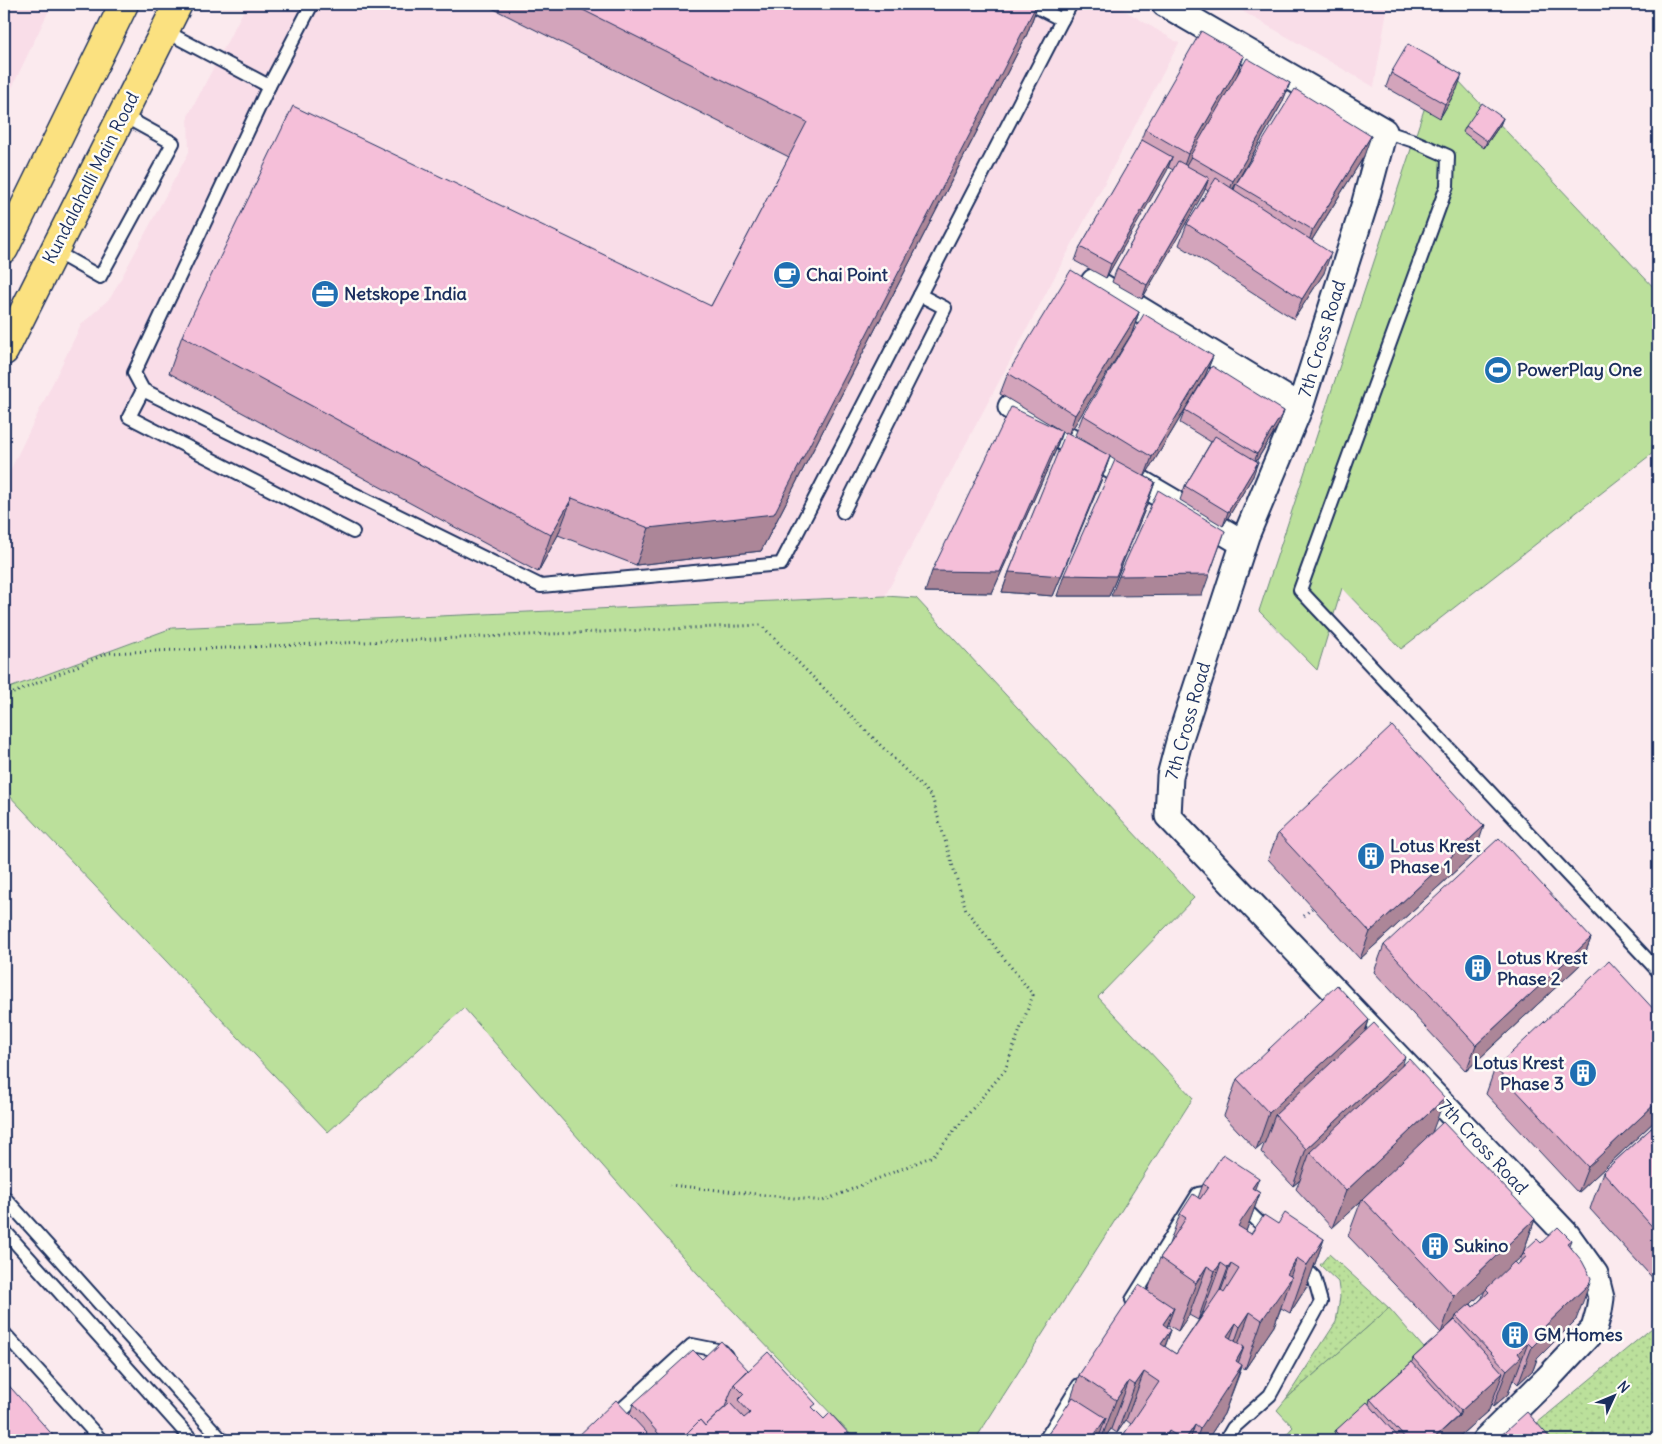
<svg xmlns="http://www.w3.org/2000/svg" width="1662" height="1444" font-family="Delius,sans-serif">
	<defs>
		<pattern id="park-dots" width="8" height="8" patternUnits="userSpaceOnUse" patternTransform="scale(1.25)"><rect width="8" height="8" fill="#bbe09b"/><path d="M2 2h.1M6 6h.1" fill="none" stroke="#a0c088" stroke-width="1.8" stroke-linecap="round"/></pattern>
	</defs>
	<rect width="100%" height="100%" fill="#fbeaee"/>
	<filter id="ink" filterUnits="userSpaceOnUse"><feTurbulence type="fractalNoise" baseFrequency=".02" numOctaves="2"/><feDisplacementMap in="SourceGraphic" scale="10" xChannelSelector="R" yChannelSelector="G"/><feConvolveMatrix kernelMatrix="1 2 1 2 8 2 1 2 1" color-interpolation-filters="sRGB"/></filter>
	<g filter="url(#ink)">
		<g fill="#f9dde8">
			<polygon points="4,4 52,4 4,104"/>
			<polygon points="247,4 1114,4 1179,43 885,596 172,628 4,690 4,483 81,325 111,297 189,152 188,116"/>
			<polygon points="1230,4 1388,4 1374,87"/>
		</g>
		<g fill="#bbe09b" stroke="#6b887c">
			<polygon points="1440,61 1658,292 1658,449 1401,649 1342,588 1317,670 1259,611"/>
			<polygon points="885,596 916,598 1194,898 1098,997 1193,1098 975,1440 856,1440 697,1273 464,1008 328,1132 4,790 4,690 172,628"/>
			<polygon points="1389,1308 1430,1355 1337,1440 1281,1440 1293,1427 1277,1410 1286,1399"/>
		</g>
		<g fill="url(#park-dots)" stroke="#6b887c">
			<polygon points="1329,1254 1389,1308 1286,1399 1336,1322 1340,1297 1338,1282 1320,1265"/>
			<polygon points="1658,1323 1658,1440 1521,1440 1519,1438"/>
		</g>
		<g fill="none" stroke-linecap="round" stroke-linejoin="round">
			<g stroke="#1b2f5e" stroke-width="16">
				<g id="lane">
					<polyline points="312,4 269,86 134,373 143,390 541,586 781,564 1062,20 1031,4"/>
					<polyline points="1062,20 1071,4"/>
					<polyline points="165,31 269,86"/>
					<polyline points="1384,131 1414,141 1448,156 1447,186 1300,590 1658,971"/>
					<polyline points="54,251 100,277 173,143 122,115"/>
					<polyline points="143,390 129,417 353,532"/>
					<polyline points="843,512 945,308 920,295"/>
					<polyline points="4,1197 222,1440"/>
					<polyline points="1239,1203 1270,1233"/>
					<polyline points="4,1230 192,1440"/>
					<polyline points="1132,1300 1198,1194 1217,1191"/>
					<polyline points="4,1333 101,1440"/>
					<polyline points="588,1440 692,1345 722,1351 726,1356"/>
					<polyline points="1045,1440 1079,1385"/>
					<polyline points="1226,1440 1233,1428 1270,1395 1321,1302 1314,1277 1300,1263"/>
				</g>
			</g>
			<g stroke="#1b2f5e" stroke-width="29">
				<g id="street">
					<polyline points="1165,4 1384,131 1364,206 1300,407 1246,536 1180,738 1170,776 1168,816 1567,1235 1595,1274 1601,1298 1599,1311 1594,1329 1547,1379 1485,1440"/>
					<polyline points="1094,282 1300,407"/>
					<polyline points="1011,407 1243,543"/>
				</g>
			</g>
			<g stroke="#1b2f5e" stroke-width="31">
				<g id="primary">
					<polyline points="4,249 124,4"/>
					<polyline points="4,351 178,4"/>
				</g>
			</g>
			<g stroke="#1b2f5e" stroke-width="3" stroke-dasharray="1 4" stroke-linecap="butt">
				<polyline points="4,697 108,653 761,625 932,797 966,910 1033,995 1005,1070 933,1156 823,1201 670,1185"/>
				<polyline points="1304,916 1313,907"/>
			</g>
			<use href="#lane" stroke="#fdfcf7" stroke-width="12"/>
			<use href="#street" stroke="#fdfcf7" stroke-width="25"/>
			<use href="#primary" stroke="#fbe180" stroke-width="28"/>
		</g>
		<g fill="#d3a4bb" stroke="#1b2f5e" fill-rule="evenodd">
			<polygon points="484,4 1038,4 1027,34 761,551 636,565 558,535 538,572 169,373 182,336 711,306 789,157"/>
			<polygon points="1244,56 1237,75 1290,83 1282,103 1233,189 1234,190 1236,184 1364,156 1312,240 1324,273 1294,319 1179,245 1187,224 1208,191 1205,189 1142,299 1112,282 1117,268 1173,170 1168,167 1106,278 1075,261 1080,247 1138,148 1145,129"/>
			<polygon points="1391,73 1457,89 1440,118 1386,87"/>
			<polygon points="1503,118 1500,125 1484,148 1463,132 1466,126"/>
			<polygon points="1139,312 1132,333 1069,434 1098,449 1075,435 1083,415 1213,356 1205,376 1284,411 1279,424 1256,462 1253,476 1223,526 1180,500 1185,486 1211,442 1180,423 1185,410 1145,476 1155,482 1148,502 1109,596 1057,596 1118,462 1110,457 1103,476 1053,596 1002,592 1009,572 1066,434 1062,432 1055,452 992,593 925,592 1058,429 1000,394 1008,373"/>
			<polygon points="1278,833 1475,853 1360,959 1268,859"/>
			<polygon points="1591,938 1581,964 1466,1071 1374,972 1384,945"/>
			<polygon points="1658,1014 1658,1118 1578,1193 1486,1094 1495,1068"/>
			<path d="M 1369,1020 L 1366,1030 L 1402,1066 L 1433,1131 L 1535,1219 L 1522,1256 L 1514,1263 L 1517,1265 L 1519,1264 L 1523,1252 L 1541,1243 L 1571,1240 L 1569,1245 L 1576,1320 L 1537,1359 L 1533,1370 L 1518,1384 L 1514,1380 L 1512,1382 L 1508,1394 L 1493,1407 L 1491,1405 L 1489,1410 L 1455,1440 L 1326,1440 L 1334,1436 L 1335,1431 L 1369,1404 L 1370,1399 L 1412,1362 L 1413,1358 L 1441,1333 L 1348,1236 L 1361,1201 L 1332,1228 L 1296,1189 L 1300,1180 L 1293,1186 L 1261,1152 L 1265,1142 L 1256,1150 L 1224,1116 L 1237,1079 ZM 1485,1290 L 1482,1298 L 1473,1307 L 1471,1304 Z"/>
			<polygon points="1658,1122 1658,1284 1590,1209 1603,1172"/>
			<path d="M 1203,1184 L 1254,1189 L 1260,1193 L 1246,1231 L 1251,1234 L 1278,1224 L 1324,1239 L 1306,1288 L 1290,1313 L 1281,1308 L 1274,1326 L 1245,1369 L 1242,1367 L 1224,1414 L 1207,1440 L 1120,1440 L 1131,1424 L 1126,1420 L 1117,1433 L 1111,1429 L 1103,1440 L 1044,1440 L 1069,1404 L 1079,1375 L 1148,1290 L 1160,1258 L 1169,1244 L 1180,1214 L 1198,1198 ZM 1203,1312 L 1204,1312 L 1176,1354 L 1165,1347 L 1171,1330 L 1167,1327 L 1168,1325 L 1178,1331 L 1189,1315 L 1198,1320 Z"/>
			<polygon points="748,1370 814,1409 824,1419 850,1435 848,1440 574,1440 630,1414 633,1404"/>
		</g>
		<g fill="#ac8698" stroke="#1b2f5e">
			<polygon points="1037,4 1038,4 1027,34 761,551 636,565 649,528"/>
			<polygon points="1244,56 1237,76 1181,174 1188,154"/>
			<polygon points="1462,75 1457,89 1440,118 1445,104"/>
			<polygon points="1290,83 1282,103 1226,201 1233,181"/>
			<polygon points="1503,118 1500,125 1484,148 1487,141"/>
			<polygon points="1371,136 1364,156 1305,251 1313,230"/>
			<polygon points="1172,157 1167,171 1106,278 1111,264"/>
			<polygon points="1209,178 1204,192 1142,299 1147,285"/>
			<polygon points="1331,253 1324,273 1294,319 1302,299"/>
			<polygon points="1139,312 1132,333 1068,436 1075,415"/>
			<polygon points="1213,356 1205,376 1144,478 1152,457"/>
			<polygon points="1284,411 1279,424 1252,468 1257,454"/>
			<polygon points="1062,431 1055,452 992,593 925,592 932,571"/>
			<polygon points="1110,456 1103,476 1053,596 1002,592 1009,572"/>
			<polygon points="1258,462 1253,476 1223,526 1228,512"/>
			<polygon points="1155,482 1148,502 1109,596 1057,596 1064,575"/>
			<polygon points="572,498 558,535 538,572 551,535"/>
			<polygon points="1225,531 1202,595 1111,596 1119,576"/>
			<polygon points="1484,826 1475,853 1360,959 1370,932"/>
			<polygon points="1591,938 1581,964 1466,1071 1476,1045"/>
			<polygon points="1369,1020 1356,1057 1275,1115 1265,1142 1256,1150 1269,1113"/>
			<polygon points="1405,1057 1392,1094 1310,1152 1300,1180 1293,1186 1306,1149"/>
			<polygon points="1445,1098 1431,1135 1362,1199 1361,1201 1332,1228 1346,1191"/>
			<polygon points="1658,1101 1658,1118 1578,1193 1588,1167"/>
			<polygon points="1259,1178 1245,1215 1260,1193 1242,1242 1224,1265 1252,1188"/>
			<polygon points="1535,1219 1522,1256 1457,1317 1456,1316 1455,1319 1441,1333 1454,1296"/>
			<polygon points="1324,1239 1306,1288 1290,1313 1307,1265"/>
			<polygon points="1297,1258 1289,1280 1292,1277 1274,1326 1245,1369 1262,1320 1287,1274"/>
			<polygon points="1221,1263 1203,1312 1198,1320 1215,1271"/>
			<polygon points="1231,1264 1213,1312 1210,1317 1228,1268"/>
			<polygon points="1207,1266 1189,1315 1178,1331 1196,1283"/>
			<polygon points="1590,1283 1576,1320 1537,1359 1533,1370 1518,1384 1532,1347 1542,1329"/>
			<polygon points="1174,1308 1156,1356 1145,1373 1163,1324"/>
			<polygon points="1250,1312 1232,1361 1223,1375 1240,1327"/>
			<polygon points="1236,1323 1218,1372 1227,1336"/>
			<polygon points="1171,1330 1153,1378 1161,1344"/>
			<polygon points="1528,1343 1514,1380 1512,1382 1508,1394 1493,1407 1507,1370 1518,1353"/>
			<polygon points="1244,1347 1232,1380 1242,1365 1224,1414 1207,1440 1196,1440 1200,1429 1236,1361"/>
			<polygon points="1144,1372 1126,1420 1117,1433 1135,1385"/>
			<polygon points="1503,1373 1489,1410 1455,1440 1432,1440 1459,1416 1461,1411"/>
			<polygon points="1129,1381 1111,1429 1103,1440 1101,1440 1116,1400"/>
			<polygon points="1106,1418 1098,1440 1095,1434"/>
			<polygon points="1195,1425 1190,1440 1185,1440"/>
			<polygon points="1169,1431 1165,1440 1163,1440"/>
			<polygon points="647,1433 645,1440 639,1440"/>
		</g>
		<g fill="#f5bfd9" stroke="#1b2f5e">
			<polygon points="571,4 1037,4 774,514 649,528 572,498 551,535 182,336 293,106 711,306 807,122"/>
			<polygon points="1201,31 1244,56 1188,154 1145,129"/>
			<polygon points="1408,44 1462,75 1445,104 1391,73"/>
			<polygon points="1247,58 1290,83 1233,181 1190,156"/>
			<polygon points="1295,89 1371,136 1313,230 1236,184"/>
			<polygon points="1482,103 1503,118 1487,141 1466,126"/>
			<polygon points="1142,140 1172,157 1111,264 1080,247"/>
			<polygon points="1178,161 1209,178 1147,285 1117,268"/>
			<polygon points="1216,178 1331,253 1302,299 1187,224"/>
			<polygon points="1071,270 1139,312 1075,415 1008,373"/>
			<polygon points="1144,314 1213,356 1152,457 1083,415"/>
			<polygon points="1212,366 1284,411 1257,454 1185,410"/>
			<polygon points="1011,407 1062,431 1000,572 932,571"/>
			<polygon points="1066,432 1110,456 1061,576 1009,572"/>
			<polygon points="1215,436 1258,462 1228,512 1185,486"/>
			<polygon points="1115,460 1155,482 1116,576 1064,575"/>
			<polygon points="1158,490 1225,531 1209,575 1119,576"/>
			<polygon points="1392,726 1484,826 1370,932 1278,833"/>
			<polygon points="1499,838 1591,938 1476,1045 1384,945"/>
			<polygon points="1609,961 1658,1014 1658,1101 1588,1167 1495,1068"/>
			<polygon points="1337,985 1369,1020 1269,1113 1237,1079"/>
			<polygon points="1374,1023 1405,1057 1306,1149 1275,1115"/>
			<polygon points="1409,1059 1445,1098 1346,1191 1310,1152"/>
			<polygon points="1443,1122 1535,1219 1454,1296 1362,1199"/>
			<polygon points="1658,1122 1658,1233 1603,1172"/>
			<polygon points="1223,1154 1259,1178 1252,1188 1260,1193 1238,1226 1251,1234 1264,1215 1278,1224 1285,1213 1324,1239 1307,1265 1297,1258 1287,1274 1292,1277 1262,1320 1250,1312 1240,1327 1236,1323 1227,1336 1244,1347 1236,1361 1242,1365 1200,1429 1195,1425 1185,1440 1183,1440 1169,1431 1163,1440 1120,1440 1159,1382 1144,1372 1135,1385 1129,1381 1116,1400 1079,1375 1139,1285 1174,1308 1163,1324 1171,1330 1161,1344 1176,1354 1220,1290 1224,1293 1239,1269 1231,1264 1228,1268 1221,1263 1215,1271 1207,1266 1196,1283 1160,1258 1186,1218 1180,1214 1193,1194 1200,1199 1208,1187 1203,1184"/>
			<polygon points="1558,1227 1571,1240 1567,1243 1582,1261 1591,1278 1590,1283 1542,1329 1546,1333 1532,1347 1528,1343 1518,1353 1521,1357 1507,1370 1456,1316 1470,1304 1473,1307 1489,1292 1486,1289 1514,1262 1517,1265 1527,1256 1523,1252 1537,1239 1541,1243"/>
			<polygon points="1455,1320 1503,1373 1461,1411 1413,1358"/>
			<polygon points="721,1341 748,1370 734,1384 725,1407 705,1426 700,1420 687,1433 684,1440 664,1440 633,1404 693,1350 702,1359"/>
			<polygon points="768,1352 816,1404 812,1407 824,1419 830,1413 850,1435 845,1439 846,1440 694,1440 687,1433 700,1420 705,1426 730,1403 744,1418 750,1413 738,1400 744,1394 734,1384"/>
			<polygon points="1412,1362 1459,1415 1432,1440 1407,1440 1370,1399"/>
			<polygon points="4,1380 57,1440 4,1440"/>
			<polygon points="1073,1397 1106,1418 1095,1434 1103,1439 1103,1440 1044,1440"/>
			<polygon points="616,1400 647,1433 639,1440 574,1440"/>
			<polygon points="1367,1402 1401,1440 1344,1440 1335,1431"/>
			<polygon points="1527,1412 1552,1440 1496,1440"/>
			<polygon points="1332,1434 1338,1440 1326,1440"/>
		</g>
	</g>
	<defs>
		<g id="cafe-disc" transform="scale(1.4375)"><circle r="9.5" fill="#1f6fb2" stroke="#fdfcf7"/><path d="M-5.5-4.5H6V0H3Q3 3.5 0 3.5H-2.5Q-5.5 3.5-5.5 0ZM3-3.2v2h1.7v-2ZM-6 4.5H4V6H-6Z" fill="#fff"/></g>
		<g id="office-disc" transform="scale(1.4375)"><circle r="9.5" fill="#1f6fb2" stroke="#fdfcf7"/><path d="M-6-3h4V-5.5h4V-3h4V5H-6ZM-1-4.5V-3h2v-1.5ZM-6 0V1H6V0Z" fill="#fff"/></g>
		<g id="stadium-disc" transform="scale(1.4375)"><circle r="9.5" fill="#1f6fb2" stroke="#fdfcf7"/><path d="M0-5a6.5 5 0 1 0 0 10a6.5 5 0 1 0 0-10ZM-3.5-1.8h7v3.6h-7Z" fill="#fff"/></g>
		<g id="building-disc" transform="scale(1.4375)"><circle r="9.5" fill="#1f6fb2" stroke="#fdfcf7"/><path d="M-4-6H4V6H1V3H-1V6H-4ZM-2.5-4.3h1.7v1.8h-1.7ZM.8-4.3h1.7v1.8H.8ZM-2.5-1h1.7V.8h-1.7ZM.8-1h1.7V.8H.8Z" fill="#fff"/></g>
	</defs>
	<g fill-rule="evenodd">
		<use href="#cafe-disc" x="787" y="275"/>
		<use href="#office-disc" x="325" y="294"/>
		<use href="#stadium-disc" x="1498" y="370"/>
		<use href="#building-disc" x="1371" y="856"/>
		<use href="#building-disc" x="1478" y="968"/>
		<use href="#building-disc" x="1583" y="1073"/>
		<use href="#building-disc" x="1435" y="1246"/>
		<use href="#building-disc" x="1515" y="1335"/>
	</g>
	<g text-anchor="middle" stroke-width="5" stroke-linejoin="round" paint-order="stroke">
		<g font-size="18" fill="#1b2f5e" stroke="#fdfcf7">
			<text transform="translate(91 178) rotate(-63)" y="6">Kundalahalli Main Road</text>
			<text transform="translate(1322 339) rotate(-73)" y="6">7th Cross Road</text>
			<text transform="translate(1188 721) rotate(-74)" y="6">7th Cross Road</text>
			<text transform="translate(1483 1147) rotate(47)" y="6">7th Cross Road</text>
		</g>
		<g font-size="18" font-weight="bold" fill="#1b2f5e" stroke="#fdfcf7" text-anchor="start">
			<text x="806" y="281">Chai Point</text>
			<text x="344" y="300">Netskope India</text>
			<text x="1517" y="376">PowerPlay One</text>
			<text x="1390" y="852">Lotus Krest<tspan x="1390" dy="21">Phase 1</tspan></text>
			<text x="1497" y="964">Lotus Krest<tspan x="1497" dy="21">Phase 2</tspan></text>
			<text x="1564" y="1069" text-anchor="end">Lotus Krest<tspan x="1564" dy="21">Phase 3</tspan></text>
			<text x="1454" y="1252">Sukino</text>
			<text x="1534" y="1341">GM Homes</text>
		</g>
	</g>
	<rect width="1662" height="1444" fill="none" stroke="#fdfcf7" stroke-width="20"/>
	<rect x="10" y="10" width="1642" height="1424" fill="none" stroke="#1b2f5e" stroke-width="2" filter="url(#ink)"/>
	<g transform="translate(1614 1396) rotate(46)" stroke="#fdfcf7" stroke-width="4" paint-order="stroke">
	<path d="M0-4L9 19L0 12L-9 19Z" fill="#1b2f5e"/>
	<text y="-8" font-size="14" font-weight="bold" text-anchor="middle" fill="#1b2f5e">N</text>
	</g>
</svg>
